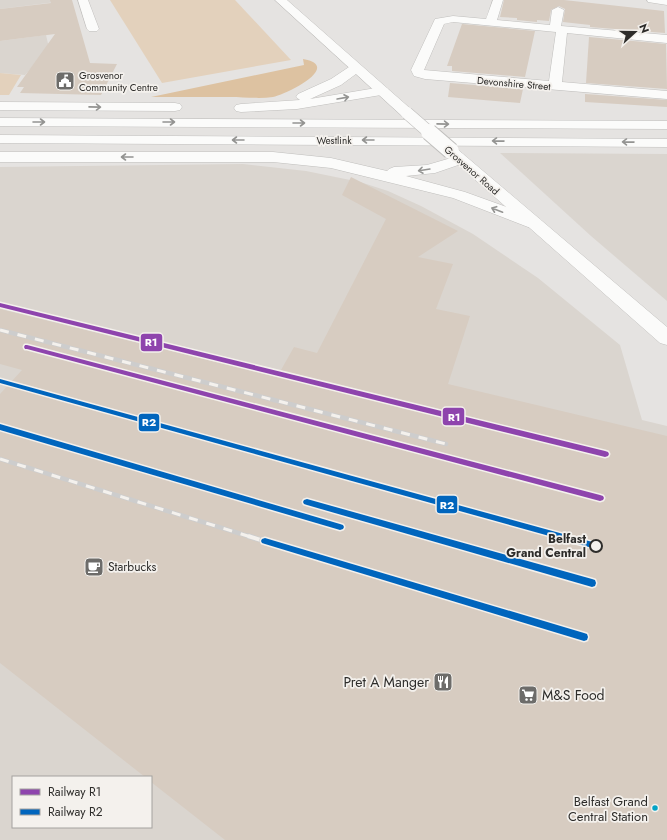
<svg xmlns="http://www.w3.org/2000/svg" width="667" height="840" font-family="Jost,sans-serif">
	<rect width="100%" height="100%" fill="#e5e3e1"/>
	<g fill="#dad5cf" fill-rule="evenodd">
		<polygon points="0,0 72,0 0,9"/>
		<polygon points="46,35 49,48 25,75 0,73 0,41"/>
		<polygon points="500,153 667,154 667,301 591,236"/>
		<path d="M 243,164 L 306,171 L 360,182 L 388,191 L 421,206 L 473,234 L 538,278 L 620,345 L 642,420 L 667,426 L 667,840 L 0,840 L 0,167 ZM 13,777 L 151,777 L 151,827 L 13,827 Z"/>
	</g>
	<g fill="#e3d1bc">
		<polygon points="110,0 235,0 291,60 162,83"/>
		<polygon points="0,73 21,75 9,95 0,95"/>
	</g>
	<path fill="#ddc2a1" d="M 303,59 C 343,66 287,94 273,97 C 259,99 244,97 230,97 C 204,97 177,97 151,97 L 304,65 Z"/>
	<g fill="#d7ccc1">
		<polygon points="50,0 72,0 90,63 117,64 101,95 20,93 24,87 17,87 55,34 0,41 0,9 51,3"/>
		<polygon points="504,0 564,0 664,11 665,33 590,27 590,25 563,22 565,9 559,6 551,10 549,21 537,20 537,22 517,20 517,18 500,17"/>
		<polygon points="462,24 535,31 525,77 452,71 452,66 447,66"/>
		<polygon points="589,37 666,44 667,89 586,83"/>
		<polygon points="450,83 523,89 520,103 448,97"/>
		<polygon points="585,94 667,100 667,107 585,102"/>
		<polygon points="351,177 458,231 418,257 453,264 436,309 470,316 448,384 667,436 667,840 225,840 151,782 151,777 145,777 0,663 0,394 22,370 0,364 0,309 277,377 294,347 317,353 386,219 342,195"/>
	</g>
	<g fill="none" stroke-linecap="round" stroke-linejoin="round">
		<g stroke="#c0bfbd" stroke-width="1">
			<g id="minor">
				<polygon points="78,0 88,0 99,29 97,31 89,31 87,29"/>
				<path d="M 493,0 L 503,0 L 497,20 L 550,25 L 552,10 L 558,7 L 564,10 L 561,26 L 667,35 L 667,43 L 567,33 L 562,82 L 667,91 L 667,99 L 425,79 L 414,76 L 411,70 L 435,19 L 453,16 L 486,19 ZM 453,22 L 556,32 L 549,81 L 424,70 L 444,24 Z"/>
				<polygon points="647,0 667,0 667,5 648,2"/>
			</g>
		</g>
		<g stroke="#c0bfbd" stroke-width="1">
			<g id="major">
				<polygon points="275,0 287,0 412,110 414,113 412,116 407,117 402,116"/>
				<polygon points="451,147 456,148 667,327 667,345 660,343 446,154 444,151 446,148"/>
			</g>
		</g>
		<g stroke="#c0bfbd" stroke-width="1">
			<g id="highway">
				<polygon points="356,64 360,65 362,68 360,71 341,85 310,99 382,87 387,88 389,91 387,94 297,109 241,112 236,111 234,108 236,105 241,104 300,100 296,97 298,94 331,79 352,65"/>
				<polygon points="0,102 175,103 180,104 182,107 180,110 175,111 0,110"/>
				<polygon points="0,118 667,121 667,129 0,126"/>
				<polygon points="0,135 667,139 667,147 0,143"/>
				<polygon points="0,152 273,152 331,158 387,171 389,169 394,167 427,165 451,158 453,154 458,152 463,154 467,160 464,163 435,173 406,176 465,192 540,219 542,223 540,227 534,228 528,227 453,198 331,168 273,162 0,162"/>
			</g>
		</g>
		<use href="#minor" fill="#fbfbfa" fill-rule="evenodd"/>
		<use href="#major" fill="#fbfbfa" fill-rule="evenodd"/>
		<use href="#highway" fill="#fbfbfa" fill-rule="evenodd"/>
		<g stroke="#cdcdcd" stroke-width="3.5">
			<polyline id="rail-far2" points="0,305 9,307"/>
		</g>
		<g stroke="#cdcdcd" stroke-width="4.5">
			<g id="rail-far1">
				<polyline points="5,306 454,416"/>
				<polyline points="0,330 446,444"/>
				<polyline points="0,381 428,499"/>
				<polyline points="0,459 251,537"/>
			</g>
		</g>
		<g stroke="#cdcdcd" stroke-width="5.5">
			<polyline id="rail" points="248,536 357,570 402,582"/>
		</g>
		<use href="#rail-far2" stroke="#f4f1ed" stroke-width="2.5" stroke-dasharray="7" stroke-linecap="butt"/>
		<use href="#rail-far1" stroke="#f4f1ed" stroke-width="3" stroke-dasharray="9" stroke-linecap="butt"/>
		<use href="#rail" stroke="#f4f1ed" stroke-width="4" stroke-dasharray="12" stroke-linecap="butt"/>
		<g stroke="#c0bfbd" stroke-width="13" stroke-linecap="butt">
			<polyline id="major-bridge-far1" points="407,113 430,133"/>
		</g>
		<g stroke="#c0bfbd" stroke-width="18" stroke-linecap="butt">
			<polyline id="major-bridge" points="429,132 451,151"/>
		</g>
		<use href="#major-bridge-far1" stroke="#fbfbfa" stroke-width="12"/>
		<use href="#major-bridge" stroke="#fbfbfa" stroke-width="16"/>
		<g stroke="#f4f1ed" stroke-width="3">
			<g id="rail-1">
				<polygon points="0,303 605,451 608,452 609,454 608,456 605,457 0,307"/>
				<polygon points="25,345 27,345 600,495 603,496 604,498 603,500 600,501 27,349 25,349 24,347"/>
			</g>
		</g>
		<g stroke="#f4f1ed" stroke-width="3">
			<g id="rail-2">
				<polygon points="0,379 596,543 599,544 600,546 599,548 596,549 0,383"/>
				<polygon points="0,424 340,524 343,525 344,527 343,529 340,530 0,430"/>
				<polygon points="307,499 592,579 595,580 596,583 595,586 592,587 307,505 304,504 303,502 304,500"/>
				<polygon points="265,538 584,633 587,634 588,637 587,640 584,641 265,544 262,543 261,541 262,539"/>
			</g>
		</g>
		<use href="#rail-1" fill="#8e44ad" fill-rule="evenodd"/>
		<use href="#rail-2" fill="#0065bd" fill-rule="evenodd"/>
	</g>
	<defs><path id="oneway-shaft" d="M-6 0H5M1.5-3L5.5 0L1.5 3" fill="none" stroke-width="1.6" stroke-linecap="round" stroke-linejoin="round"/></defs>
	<g stroke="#949492">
		<use href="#oneway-shaft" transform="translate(343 98) rotate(-10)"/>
		<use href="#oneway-shaft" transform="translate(95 107) rotate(1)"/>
		<use href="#oneway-shaft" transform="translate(39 122)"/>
		<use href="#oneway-shaft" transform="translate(169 122)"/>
		<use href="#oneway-shaft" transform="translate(299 123)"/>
		<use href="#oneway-shaft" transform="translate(443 124) rotate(1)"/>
		<use href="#oneway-shaft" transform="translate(238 140) rotate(-180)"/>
		<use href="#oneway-shaft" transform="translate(368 140) rotate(-180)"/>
		<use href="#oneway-shaft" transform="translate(498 141) rotate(-179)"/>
		<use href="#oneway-shaft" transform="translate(628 142) rotate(-179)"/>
		<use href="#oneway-shaft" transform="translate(127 157) rotate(-180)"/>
		<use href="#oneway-shaft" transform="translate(424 170) rotate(171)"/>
		<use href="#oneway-shaft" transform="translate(497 210) rotate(-159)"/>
	</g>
	<defs>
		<g id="civic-square" transform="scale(1)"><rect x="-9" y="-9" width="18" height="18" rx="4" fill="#6d6c6a" stroke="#f4f1ed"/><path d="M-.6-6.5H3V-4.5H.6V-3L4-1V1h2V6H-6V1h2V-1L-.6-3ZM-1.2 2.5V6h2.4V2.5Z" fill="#fff"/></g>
		<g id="cafe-square" transform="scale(1)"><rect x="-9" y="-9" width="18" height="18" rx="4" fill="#6d6c6a" stroke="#f4f1ed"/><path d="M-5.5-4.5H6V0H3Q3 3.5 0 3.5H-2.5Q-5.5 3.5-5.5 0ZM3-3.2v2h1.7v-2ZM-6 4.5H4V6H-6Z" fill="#fff"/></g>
		<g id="restaurant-square" transform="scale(1)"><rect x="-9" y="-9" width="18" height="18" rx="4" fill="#6d6c6a" stroke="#f4f1ed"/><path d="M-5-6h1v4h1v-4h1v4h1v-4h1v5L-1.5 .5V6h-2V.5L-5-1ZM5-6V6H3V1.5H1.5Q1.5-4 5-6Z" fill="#fff"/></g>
		<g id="supermarket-square" transform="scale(1)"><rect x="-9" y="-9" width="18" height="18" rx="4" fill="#6d6c6a" stroke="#f4f1ed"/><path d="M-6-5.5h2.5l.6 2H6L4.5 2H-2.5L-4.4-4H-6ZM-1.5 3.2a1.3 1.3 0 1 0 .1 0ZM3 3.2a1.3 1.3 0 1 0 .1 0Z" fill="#fff"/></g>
	</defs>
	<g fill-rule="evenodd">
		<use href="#civic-square" x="65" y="81"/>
		<use href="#cafe-square" x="94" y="567"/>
		<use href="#restaurant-square" x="443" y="682"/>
		<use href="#supermarket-square" x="528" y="695"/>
	</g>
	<circle fill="#f4f1ed" stroke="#2d2c2a" stroke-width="2" cx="596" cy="546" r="6"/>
	<circle fill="#02a3c6" stroke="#f4f1ed" stroke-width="1.5" cx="655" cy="808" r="3.5"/>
	<g text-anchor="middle" stroke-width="3.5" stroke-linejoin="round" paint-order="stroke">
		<g font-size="10" fill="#2d2c2a" stroke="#f4f1ed" text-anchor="start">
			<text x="79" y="79">Grosvenor<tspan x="79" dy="12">Community Centre</tspan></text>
		</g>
		<g font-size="10" fill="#2d2c2a" stroke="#f4f1ed">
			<text transform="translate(514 83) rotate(5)" y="4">Devonshire Street</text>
			<text x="334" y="144">Westlink</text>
			<text transform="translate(472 170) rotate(41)" y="4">Grosvenor Road</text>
		</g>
		<g font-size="12" font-weight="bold" fill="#2d2c2a" stroke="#f4f1ed" text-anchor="end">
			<text x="586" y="543">Belfast<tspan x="586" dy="14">Grand Central</tspan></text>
		</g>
		<g font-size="12" fill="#2d2c2a" stroke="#f4f1ed" text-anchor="start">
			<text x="108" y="571">Starbucks</text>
		</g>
		<g font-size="13" fill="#2d2c2a" stroke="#f4f1ed" text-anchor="end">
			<text x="648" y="806">Belfast Grand<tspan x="648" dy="15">Central Station</tspan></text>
		</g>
		<g font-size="14" fill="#2d2c2a" stroke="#f4f1ed" text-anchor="end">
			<text x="429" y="687">Pret A Manger</text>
			<text x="542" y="700" text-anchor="start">M&amp;S Food</text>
		</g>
	</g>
	<g stroke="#f4f1ed" stroke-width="1.5">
		<rect x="140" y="333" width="23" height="19" rx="4" fill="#8e44ad"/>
		<rect x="442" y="407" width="23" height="19" rx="4" fill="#8e44ad"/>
		<rect x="138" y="413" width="22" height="19" rx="4" fill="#0065bd"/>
		<rect x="436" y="495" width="22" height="19" rx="4" fill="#0065bd"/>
	</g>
	<g font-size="11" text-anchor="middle" font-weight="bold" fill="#fff">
		<text x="151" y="346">R1</text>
		<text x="454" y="421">R1</text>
		<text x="149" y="426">R2</text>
		<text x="447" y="509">R2</text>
	</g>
	<rect x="12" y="776" width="140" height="52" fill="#f4f1ed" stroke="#a4a29f"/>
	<rect x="20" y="789" width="20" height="6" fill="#8e44ad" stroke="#a4a29f"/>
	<text x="48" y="796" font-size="12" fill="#2d2c2a">Railway R1</text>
	<rect x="20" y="809" width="20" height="6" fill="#0065bd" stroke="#a4a29f"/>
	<text x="48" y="816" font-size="12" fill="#2d2c2a">Railway R2</text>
	<g transform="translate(635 32) rotate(69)" stroke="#f4f1ed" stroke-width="3" paint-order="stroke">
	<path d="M0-3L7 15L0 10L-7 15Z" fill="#2d2c2a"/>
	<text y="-6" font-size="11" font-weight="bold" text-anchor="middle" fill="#2d2c2a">N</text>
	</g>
</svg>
